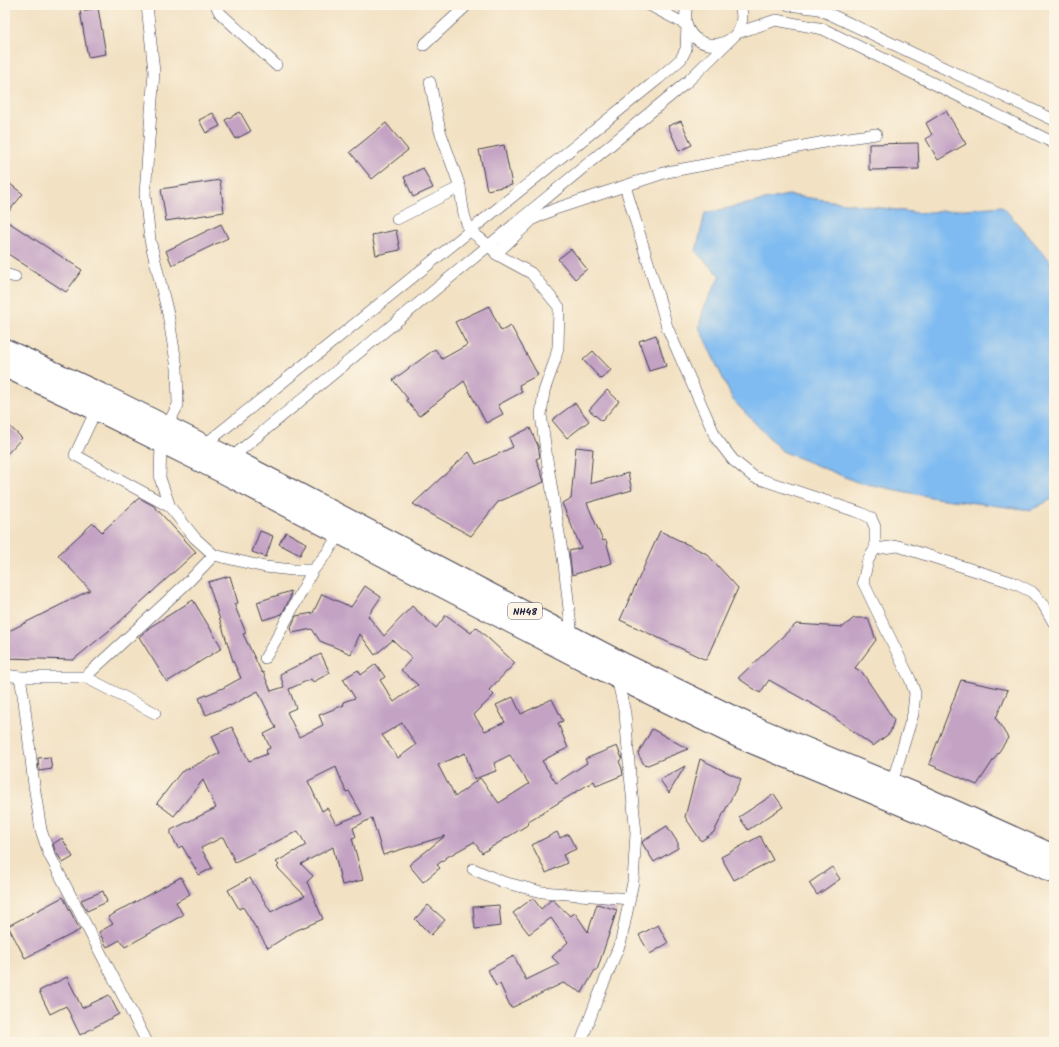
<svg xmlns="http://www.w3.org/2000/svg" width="1059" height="1047" font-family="Kalam,sans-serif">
	<rect width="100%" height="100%" fill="#fcf5e5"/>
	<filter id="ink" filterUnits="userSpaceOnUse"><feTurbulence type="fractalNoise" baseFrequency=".025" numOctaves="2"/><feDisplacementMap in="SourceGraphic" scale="8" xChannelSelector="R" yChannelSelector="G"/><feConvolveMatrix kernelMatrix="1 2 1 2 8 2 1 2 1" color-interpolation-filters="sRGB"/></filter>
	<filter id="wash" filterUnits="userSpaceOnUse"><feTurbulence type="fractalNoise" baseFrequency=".012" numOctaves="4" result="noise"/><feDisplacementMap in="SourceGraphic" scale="16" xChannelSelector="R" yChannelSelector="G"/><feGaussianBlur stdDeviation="0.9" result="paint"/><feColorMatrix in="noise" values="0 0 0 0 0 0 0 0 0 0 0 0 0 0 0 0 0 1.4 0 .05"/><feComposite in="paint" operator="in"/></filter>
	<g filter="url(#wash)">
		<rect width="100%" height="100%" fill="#f2e1c3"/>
		<polygon fill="#7fbbf1" stroke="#506e96" points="788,195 918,213 1002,206 1051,262 1054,269 1054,498 1031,510 936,498 857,482 782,451 733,400 699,327 704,307 720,276 696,252 705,213"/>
		<g id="blocks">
			<g fill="#c3a2c4" fill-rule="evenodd">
				<polygon points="98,8 106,54 88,57 80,11"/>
				<polygon points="946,111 966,144 938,160 926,139 932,135 926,123"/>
				<polygon points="240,112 251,131 236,139 225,120"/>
				<polygon points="213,113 220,126 206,133 199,120"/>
				<polygon points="681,121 692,145 679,151 668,126"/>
				<polygon points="386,123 408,150 372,179 350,152"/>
				<polygon points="918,143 919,169 869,170 869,144"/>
				<polygon points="504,145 512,185 487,190 479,150"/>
				<polygon points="423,168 433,188 413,197 404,177"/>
				<polygon points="5,180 23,194 5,216"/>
				<polygon points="220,180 224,212 166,221 161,189"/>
				<polygon points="5,220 82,270 66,292 5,252"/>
				<polygon points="221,224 228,238 172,265 166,251"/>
				<polygon points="396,230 400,250 376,255 372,235"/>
				<polygon points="571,249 587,269 575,279 558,259"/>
				<polygon points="489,306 501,331 511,326 538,375 519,385 522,392 498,405 503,414 486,423 464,381 419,416 406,400 408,399 393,380 435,349 442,359 467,345 455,322"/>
				<polygon points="656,335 666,366 649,371 639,341"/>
				<polygon points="593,351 611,370 601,379 583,360"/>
				<polygon points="607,390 619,401 602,421 589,410"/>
				<polygon points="575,403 589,421 567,438 552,420"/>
				<polygon points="5,422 22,438 5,456"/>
				<polygon points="530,428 538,446 540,457 536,459 542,475 544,482 498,502 471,536 413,504 469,452 476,464 513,447 509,438"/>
				<polygon points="576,447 593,449 590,484 628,473 632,490 587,503 603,541 606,540 612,563 572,575 569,551 581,548 562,503 571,499"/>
				<polygon points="139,498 154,506 196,552 116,625 73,660 5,658 5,633 90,590 58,555 93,523 102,532"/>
				<polygon points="260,531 273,536 266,557 252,552"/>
				<polygon points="660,531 707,554 738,588 706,660 620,620"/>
				<polygon points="286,532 306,543 300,555 279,544"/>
				<path d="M 230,576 L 238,603 L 234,604 L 246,633 L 243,634 L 262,673 L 263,672 L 271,691 L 284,687 L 280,674 L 321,654 L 330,673 L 313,682 L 311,679 L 289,689 L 296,708 L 287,712 L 299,737 L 323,725 L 319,715 L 344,705 L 343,702 L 355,698 L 343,679 L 358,670 L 361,675 L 376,664 L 385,677 L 380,680 L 394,702 L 418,685 L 401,670 L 412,658 L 393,640 L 375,655 L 360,634 L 351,654 L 320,641 L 312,629 L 292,633 L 291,627 L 296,616 L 313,613 L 322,594 L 351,607 L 365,586 L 381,597 L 368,616 L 384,636 L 412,606 L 436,628 L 446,615 L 471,633 L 476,627 L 515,663 L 489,690 L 494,695 L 474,715 L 485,731 L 505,722 L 496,705 L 513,697 L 521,714 L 552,699 L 563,721 L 558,723 L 568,748 L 553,755 L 542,761 L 556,783 L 587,763 L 585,759 L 617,746 L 621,756 L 622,759 L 619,761 L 622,769 L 623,775 L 596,786 L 594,781 L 527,822 L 529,824 L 482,853 L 474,842 L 472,843 L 447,857 L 437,865 L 440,868 L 423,882 L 409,865 L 445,836 L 383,855 L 372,818 L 353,828 L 356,837 L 352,838 L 363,880 L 342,885 L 333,847 L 301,864 L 313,876 L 307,882 L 323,919 L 295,931 L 268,948 L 243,907 L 239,909 L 228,890 L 250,878 L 271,912 L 280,907 L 305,896 L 277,867 L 279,865 L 276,862 L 306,845 L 298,831 L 235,862 L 223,837 L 201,848 L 212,868 L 199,875 L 182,846 L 178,848 L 171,834 L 171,830 L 216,808 L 203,780 L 174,816 L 157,803 L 181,772 L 220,753 L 212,736 L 232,727 L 249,761 L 267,754 L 266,750 L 270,748 L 264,734 L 276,728 L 258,691 L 230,706 L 230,705 L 206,715 L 199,698 L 223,688 L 241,678 L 233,661 L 208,582 ZM 402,723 L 416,745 L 398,758 L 382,735 ZM 465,753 L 474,779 L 496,771 L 494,763 L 510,755 L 529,784 L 499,803 L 480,778 L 455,797 L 450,786 L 449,786 L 438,765 ZM 336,767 L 346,792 L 349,791 L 362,814 L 336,824 L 327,808 L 322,811 L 308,781 Z"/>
				<polygon points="291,591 290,598 282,614 263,620 257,602"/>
				<polygon points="193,600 222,648 167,682 139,637 150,627"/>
				<polygon points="854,618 868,618 876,640 855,668 862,672 894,720 890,733 873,746 828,713 769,680 760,693 738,678 796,624 843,627"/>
				<polygon points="961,680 1008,690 996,718 1008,738 977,785 929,764"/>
				<polygon points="652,729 688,749 645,766 638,754"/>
				<polygon points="50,757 52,769 39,771 38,758"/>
				<polygon points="700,759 741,779 714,832 701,841 685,817"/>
				<polygon points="685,766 669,793 660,780"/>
				<polygon points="774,794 783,807 748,830 739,817"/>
				<polygon points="667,826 678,843 678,848 654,862 642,843 643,841"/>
				<polygon points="557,832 560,838 568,834 576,849 563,855 567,863 546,873 532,845"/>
				<polygon points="760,836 773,860 734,880 721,857"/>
				<polygon points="62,838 73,857 63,863 55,851 53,844"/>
				<polygon points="832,867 840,879 817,895 809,883"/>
				<polygon points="181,877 190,894 176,902 183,915 125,947 120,940 107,947 99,932 113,924 108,917"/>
				<polygon points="103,891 107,902 87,911 81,900"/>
				<polygon points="63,897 80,930 25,958 8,926"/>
				<polygon points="533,898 541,909 551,900 553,900 570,916 575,913 588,932 597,904 617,910 597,970 595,970 582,993 563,983 511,1008 500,984 496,986 488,970 514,956 526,980 559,964 552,957 568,942 551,918 529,934 513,913"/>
				<polygon points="428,905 445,920 431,935 415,919"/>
				<polygon points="499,905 501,926 475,929 473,907"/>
				<polygon points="658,925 668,943 650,954 639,935"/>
				<polygon points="67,977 82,1008 109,995 119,1014 80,1035 66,1006 50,1014 39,991"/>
			</g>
		</g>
	</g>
	<g filter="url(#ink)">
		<use href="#blocks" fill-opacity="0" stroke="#413f4f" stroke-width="1"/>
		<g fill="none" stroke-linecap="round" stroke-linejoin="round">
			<g stroke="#413f4f" stroke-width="12">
				<g id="street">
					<polyline points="216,5 220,13 276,65"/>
					<path d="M 688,5 C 685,11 685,17 686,23 C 695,59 753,47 740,5"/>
					<polyline points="789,5 819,9 1054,120"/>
					<polyline points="737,33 776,20 823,29 1054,143"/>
					<polyline points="424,45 467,5"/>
					<polyline points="430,82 440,131 460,187"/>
					<polyline points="625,186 661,305 667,327 716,438 733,460 754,477 861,513 871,518 875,527 875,549"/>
					<path d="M 397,219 L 460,187 C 462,200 463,222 472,232 C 479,238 487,243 493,250"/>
					<polyline points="5,274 15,277"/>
					<polyline points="96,410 75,455 170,507"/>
					<polyline points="204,445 268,394 658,79 681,59 686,49 687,25 649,5"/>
					<polyline points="231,458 687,82 732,38"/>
					<polyline points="214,555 265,567 293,570 313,570 327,553 340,533"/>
					<polyline points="572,636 564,564 548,466 541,415 544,391 555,360 558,347 559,307 531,273 496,254 533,219 555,209 667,172 835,140 876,134"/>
					<polyline points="265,658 274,643 313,570"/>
					<polyline points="5,675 20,677"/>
					<polyline points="85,677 155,713"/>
					<polyline points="892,783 913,714 915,693 910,679 863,582 868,560 875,549 898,546 1014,583 1032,592 1043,604 1054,623"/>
					<polyline points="473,869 503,882 542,892 630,899"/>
					<polyline points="147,1042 49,854 41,830 34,785 24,701 20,677 85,677 188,582 214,555 195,538 170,507 160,478 161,442 167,426 178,405 177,368 168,314 150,240 145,194 154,72 147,5"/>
					<polyline points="581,1042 596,1002 621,941 633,882 636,833 630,775 625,713 617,678 618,677"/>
				</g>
			</g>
			<g stroke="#413f4f" stroke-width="22">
				<g id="highway">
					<polyline points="5,349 104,395 231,458 625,664 749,724 927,798 1054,855"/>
					<polyline points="5,367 96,410 223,473 617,678 742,739 920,813 1054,873"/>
				</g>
			</g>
			<use href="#street" stroke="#fff" stroke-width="11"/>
			<use href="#highway" stroke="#fff" stroke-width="20"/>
		</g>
	</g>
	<g text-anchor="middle" stroke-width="3" stroke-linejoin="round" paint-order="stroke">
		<rect fill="#fcf5e5" stroke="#63616e" stroke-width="1" x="508" y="603" width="34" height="16" rx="3"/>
		<g font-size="10" font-weight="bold" fill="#22223b">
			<text x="525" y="615">NH48</text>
		</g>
	</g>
	<rect width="1059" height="1047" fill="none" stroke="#fcf5e5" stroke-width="20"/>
</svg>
